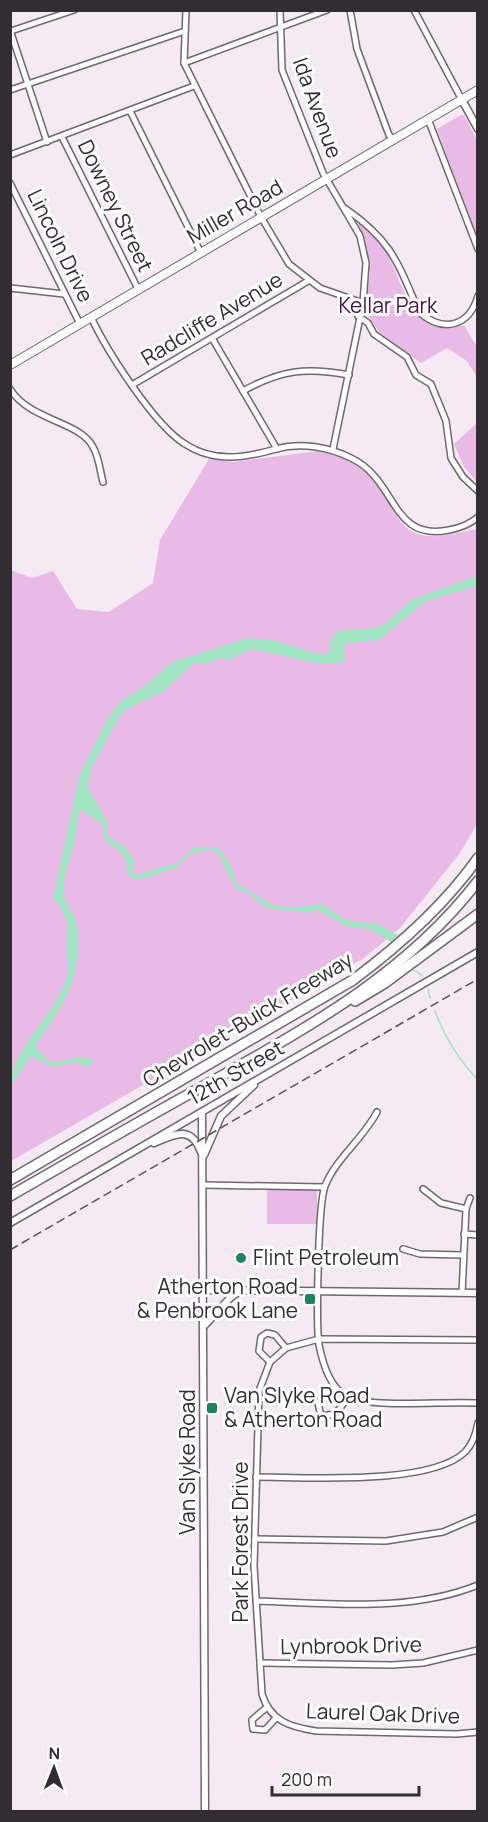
<svg xmlns="http://www.w3.org/2000/svg" width="488" height="1822" font-family="Manrope,sans-serif">
	<rect width="100%" height="100%" fill="#f5e9f4"/>
	<g fill="#e9bae6">
		<polygon points="461,115 464,115 477,140 477,240 437,129"/>
		<path d="M 361,222 C 368,229 378,237 383,246 C 404,281 411,342 464,325 L 477,347 L 477,377 L 467,361 L 447,348 L 421,363 L 379,332 L 368,315 L 366,299 L 370,275 L 367,249 L 358,224 Z"/>
		<polygon points="477,423 477,482 464,467 454,444"/>
		<path d="M 319,451 C 342,455 363,466 378,485 C 391,501 396,527 418,534 C 435,540 460,532 477,529 L 477,824 L 460,853 L 400,928 L 364,958 L 11,1161 L 10,570 L 32,578 L 53,571 L 77,609 L 109,612 L 153,583 L 160,540 L 209,459 L 233,462 Z"/>
		<polygon points="267,1188 317,1190 317,1224 267,1224"/>
	</g>
	<path fill="#a0e4c3" d="M 477,576 L 477,586 L 426,601 L 379,640 L 347,643 L 344,645 L 345,659 L 341,663 L 320,664 L 252,649 L 229,660 L 221,658 L 203,664 L 193,664 L 163,692 L 138,703 L 121,714 L 92,767 L 87,786 L 107,822 L 107,836 L 124,846 L 135,862 L 132,871 L 137,875 L 177,863 L 193,848 L 216,847 C 227,856 234,870 236,883 L 270,904 L 290,908 L 321,904 L 344,919 L 361,923 L 375,923 L 398,935 L 391,942 L 372,930 L 346,926 L 316,909 L 312,913 L 266,908 L 248,893 L 236,889 L 218,854 L 210,849 L 188,855 L 178,867 C 165,870 146,881 133,879 L 127,872 C 128,851 116,851 104,839 L 103,825 L 80,809 C 76,822 77,836 73,849 C 68,864 63,877 64,893 C 64,903 74,912 76,922 C 86,970 63,1008 36,1044 L 37,1050 L 52,1063 L 78,1057 L 91,1059 L 93,1064 L 86,1067 L 76,1062 L 53,1067 L 31,1056 L 11,1086 C 10,1048 59,1014 68,972 C 70,964 66,957 66,949 C 68,922 71,922 53,898 L 79,777 L 109,716 L 121,701 L 143,687 L 173,662 L 247,638 L 277,641 L 313,653 L 328,654 L 331,639 L 337,631 L 375,628 L 388,622 L 411,600 Z"/>
	<g fill="none" stroke-linecap="round" stroke-linejoin="round">
		<g stroke="#a0e4c3" stroke-width="1.5">
			<polyline points="414,970 423,976"/>
			<polyline points="428,989 430,998"/>
			<path d="M 435,1011 C 445,1038 458,1059 478,1080"/>
		</g>
		<g stroke="#716770" stroke-width="8">
			<g id="minor">
				<polyline points="186,10 184,63 261,217 289,264 320,288 363,303"/>
				<polyline points="280,10 282,70 323,173 360,236 366,263 363,303 333,449"/>
				<polyline points="350,10 357,49 389,135 393,139"/>
				<polyline points="414,10 462,100"/>
				<polyline points="10,30 47,142"/>
				<polyline points="11,31 74,10"/>
				<polyline points="184,63 327,10"/>
				<polyline points="10,90 185,31"/>
				<polyline points="130,111 201,253"/>
				<polyline points="428,119 478,249"/>
				<polyline points="62,137 138,289"/>
				<polyline points="10,155 194,86"/>
				<polyline points="10,183 80,324"/>
				<path d="M 346,209 C 392,241 398,263 419,312 C 443,333 469,327 478,296"/>
				<polyline points="10,288 64,294"/>
				<polyline points="358,316 368,323 374,334 407,357 416,375 431,384 446,421 451,458 463,477 478,491"/>
				<path d="M 91,317 C 107,351 154,425 185,444 C 214,463 245,458 276,449 C 301,442 329,447 351,458 C 398,480 390,542 449,530 C 460,528 469,525 478,517"/>
				<polyline points="212,338 277,449"/>
				<polyline points="132,385 308,281"/>
				<path d="M 10,389 C 30,421 80,421 93,447 C 99,457 100,471 103,482"/>
				<path d="M 243,391 C 281,370 306,367 349,375"/>
				<path d="M 377,1112 C 363,1139 336,1158 325,1186 C 318,1204 316,1324 319,1345 C 323,1364 330,1390 350,1398 C 378,1408 445,1401 478,1403"/>
				<polyline points="203,1185 324,1187"/>
				<polyline points="423,1189 441,1203 466,1209"/>
				<polyline points="464,1234 478,1235"/>
				<polyline points="403,1249 420,1254 462,1255"/>
				<polyline points="462,1293 466,1209 470,1198"/>
				<path d="M 478,1340 L 319,1339 L 286,1348 L 270,1362 L 259,1391 L 254,1566 L 262,1694 C 270,1721 290,1727 316,1731 L 457,1734 L 478,1732"/>
				<polyline points="270,1362 259,1351 261,1337 267,1333 275,1335 286,1348"/>
				<polyline points="334,1385 318,1403 321,1416 335,1414 349,1397"/>
				<path d="M 256,1477 C 305,1477 430,1486 465,1452 C 473,1444 476,1434 478,1423"/>
				<polyline points="255,1539 386,1541 443,1532 478,1517"/>
				<path d="M 256,1601 C 328,1603 409,1613 478,1585"/>
				<polyline points="260,1663 392,1665 423,1663 478,1650"/>
				<polyline points="266,1708 252,1720 253,1729 265,1730 276,1718"/>
			</g>
		</g>
		<g stroke="#716770" stroke-width="9">
			<g id="tertiary">
				<polyline points="462,100 478,129"/>
				<polyline points="202,1112 205,1812"/>
				<path d="M 154,1143 C 175,1134 191,1125 201,1152"/>
				<polyline points="204,1155 221,1116 254,1085"/>
				<polyline points="10,1223 478,952"/>
				<polyline points="204,1290 478,1293"/>
				<polyline points="205,1325 231,1297 240,1291"/>
			</g>
		</g>
		<g stroke="#716770" stroke-width="10">
			<polyline id="secondary" points="10,365 478,90"/>
		</g>
		<g stroke="#716770" stroke-width="12">
			<g id="motorway">
				<polyline points="355,1001 385,983 478,914"/>
				<path d="M 10,1180 L 353,980 C 400,945 444,906 478,858"/>
				<path d="M 10,1196 C 73,1160 136,1123 200,1088 C 303,1030 404,977 478,881"/>
			</g>
		</g>
		<use href="#minor" stroke="#fff" stroke-width="5"/>
		<use href="#tertiary" stroke="#fff" stroke-width="6"/>
		<use href="#secondary" stroke="#fff" stroke-width="8"/>
		<use href="#motorway" stroke="#fff" stroke-width="9"/>
		<polyline stroke="#585358" stroke-width="1.5" stroke-dasharray="9 4.5" stroke-linecap="butt" points="10,1250 478,979"/>
	</g>
	<g fill="#1e845e" stroke="#fff" stroke-width="2">
		<circle cx="241" cy="1258" r="6"/>
		<rect x="304" y="1293" width="12" height="12" rx="3"/>
		<rect x="206" y="1402" width="12" height="12" rx="3"/>
	</g>
	<g text-anchor="middle" stroke-width="6" stroke-linejoin="round" paint-order="stroke">
		<g font-size="21" fill="#312d31" stroke="#fff">
			<text transform="translate(317 108) rotate(70)" y="7">Ida Avenue</text>
			<text transform="translate(115 206) rotate(64)" y="7">Downey Street</text>
			<text transform="translate(235 212) rotate(-30)" y="7">Miller Road</text>
			<text transform="translate(60 246) rotate(64)" y="7">Lincoln Drive</text>
			<text transform="translate(212 319) rotate(-31)" y="7">Radcliffe Avenue</text>
			<text transform="translate(248 1020) rotate(-31)" y="7">Chevrolet-Buick Freeway</text>
			<text transform="translate(236 1073) rotate(-30)" y="7">12th Street</text>
			<text transform="translate(188 1462) rotate(-90)" y="7">Van Slyke Road</text>
			<text transform="translate(241 1542) rotate(-90)" y="7">Park Forest Drive</text>
			<text transform="translate(351 1646) rotate(-1)" y="7">Lynbrook Drive</text>
			<text transform="translate(383 1714) rotate(2)" y="7">Laurel Oak Drive</text>
		</g>
		<g font-size="21" fill="#4b124a" stroke="#fff">
			<text x="388" y="313">Kellar Park</text>
		</g>
		<g font-size="21" fill="#312d31" stroke="#fff" text-anchor="start">
			<text x="253" y="1265">Flint Petroleum</text>
			<text x="298" y="1294" text-anchor="end">Atherton Road<tspan x="298" dy="24">&amp; Penbrook Lane</tspan></text>
			<text x="224" y="1403">Van Slyke Road<tspan x="224" dy="24">&amp; Atherton Road</tspan></text>
		</g>
	</g>
	<rect width="488" height="1822" fill="none" stroke="#312d31" stroke-width="24"/>
	<g transform="translate(54 1768) rotate(1)" stroke="#ffffff" stroke-width="4.5" paint-order="stroke">
	<path d="M0-4.5L10 22L0 15L-10 22Z" fill="#312d31"/>
	<text y="-9" font-size="16" font-weight="bold" text-anchor="middle" fill="#312d31">N</text>
	</g>
	<path d="M272 1786v9h147v-9" fill="none" stroke="#312d31" stroke-width="3"/>
	<text x="281" y="1786" font-size="18" fill="#312d31" stroke="#ffffff" stroke-width="4.5" paint-order="stroke">200 m</text>
</svg>
